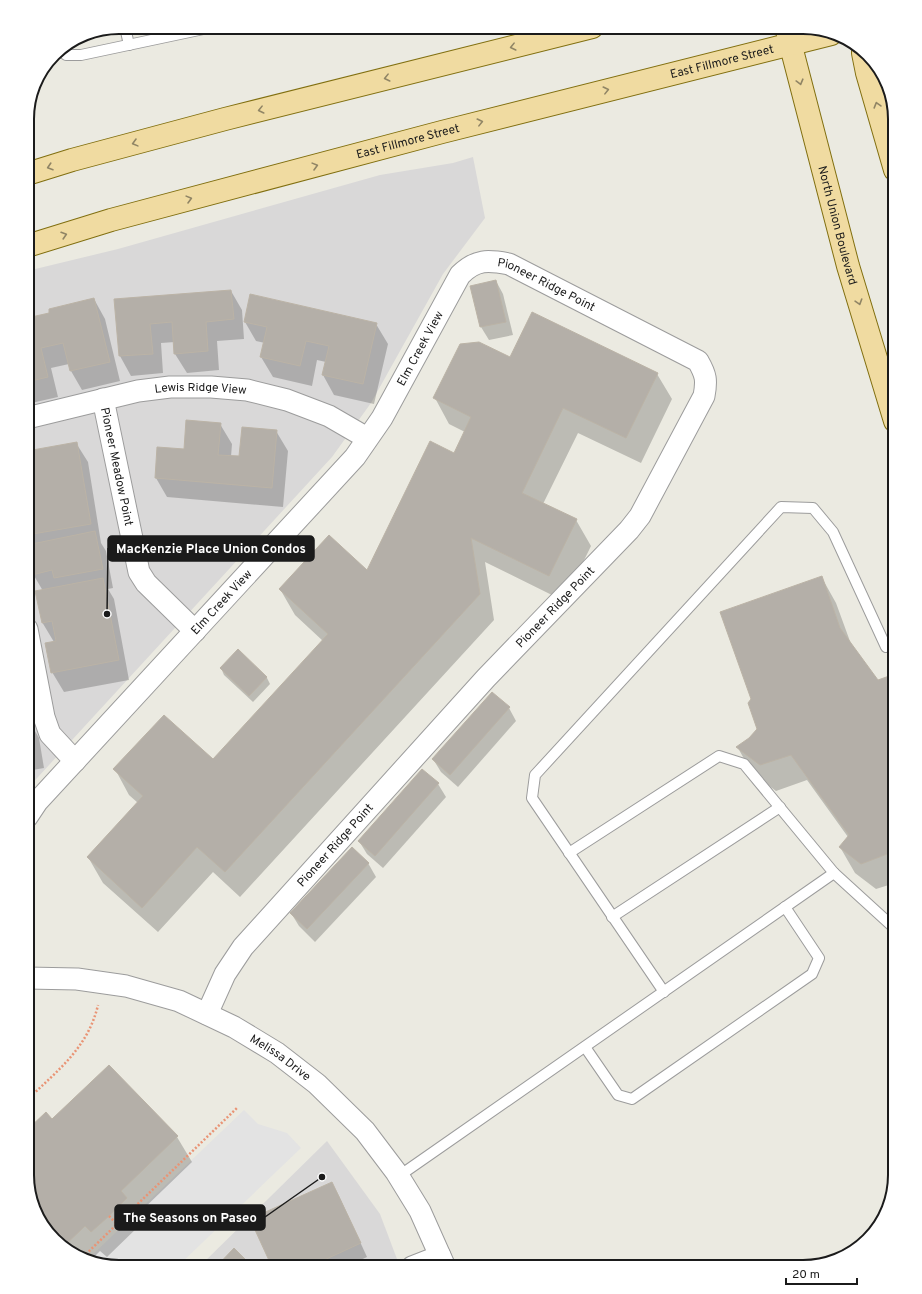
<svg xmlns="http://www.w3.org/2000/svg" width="922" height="1294" font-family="Overpass,sans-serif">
	<rect width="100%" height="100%" fill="#ebeae1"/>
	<g fill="#d9d8d8">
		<polygon points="473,157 485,218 443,274 371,403 332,457 27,789 27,271 118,249 380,175 453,163"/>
		<polygon points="327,1141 380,1214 400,1267 199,1267"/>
	</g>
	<polygon fill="#e3e3e3" points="244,1110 258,1124 287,1133 301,1148 177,1267 114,1267 88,1259"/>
	<g fill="#0003">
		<polygon points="496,281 503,294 513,335 489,340 481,327 472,287"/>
		<polygon points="231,291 242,310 244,339 217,341 219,370 187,373 175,354 175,342 161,343 163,373 131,376 120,356 115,300"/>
		<polygon points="94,299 105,319 120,381 82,390 71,371 69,364 51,368 58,397 27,404 27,319 50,313"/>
		<polygon points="245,322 376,324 388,344 374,404 334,395 323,375 326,362 317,360 312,386 273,377 261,357 265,343 256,341"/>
		<polygon points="510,358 657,374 672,399 641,463 578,433 543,504 576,520 591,546 564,601 485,562 494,620 240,897 213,872 158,932 103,883 88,857 138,803 129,795 115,769 213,761 323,641 295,615 280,589 367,572 454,455 465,432 449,424 435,398"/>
		<polygon points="220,424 232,444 231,457 240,457 276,431 288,451 283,507 167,497 156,478 185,450"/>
		<polygon points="76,443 88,462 101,543 106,551 113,588 108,589 114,599 129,680 64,692 52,672 54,642 42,622 43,591 33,574 31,545 27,539 27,452"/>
		<polygon points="822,578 836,603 851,644 878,681 895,681 895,883 876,889 855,873 840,847 848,837 807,780 776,791 752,773 738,748 750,739 758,729"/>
		<polygon points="238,650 267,678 270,684 253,702 224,675 221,668"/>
		<polygon points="27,684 34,718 28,719 39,738 44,768 27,771"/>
		<polygon points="509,708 516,721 458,787 441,772 433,759"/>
		<polygon points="422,770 438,784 446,797 383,868 367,854 359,841"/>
		<polygon points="368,863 376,877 315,942 299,926 291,913"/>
		<polygon points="52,1120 177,1137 192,1162 136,1216 141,1224 107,1257 100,1251 91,1260 73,1255 39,1221 27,1175"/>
		<polygon points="332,1183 339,1196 367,1257 345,1267 273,1267"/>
	</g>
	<g fill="#b4afa8" stroke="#bbb3a6">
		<polygon points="496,280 506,322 480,327 470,286"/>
		<polygon points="231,290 234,319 206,322 208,351 174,354 172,322 150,324 153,354 119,356 114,299"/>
		<polygon points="250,294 377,323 363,384 322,375 329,346 306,341 300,366 260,357 267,327 244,322"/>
		<polygon points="94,298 110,362 70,371 63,343 41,348 48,377 27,382 27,318 49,313 49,309"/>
		<polygon points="532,312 658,373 626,438 563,408 522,493 577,519 549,576 471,538 480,594 225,872 197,847 142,908 87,857 143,796 113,769 164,715 213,759 328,634 279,589 329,535 367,570 430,441 454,453 471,417 433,398 460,344 479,342 510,357"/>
		<polygon points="186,420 221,423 218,455 239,456 242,427 277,430 272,488 155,478 157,447 184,449"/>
		<polygon points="77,442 91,524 27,535 27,504 29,504 27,493 27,451"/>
		<polygon points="95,531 103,569 54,578 52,570 32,575 27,545"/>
		<polygon points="822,576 840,628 878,680 892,675 895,679 895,851 861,864 839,847 849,835 791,755 760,765 736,747 749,738 757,729 748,703 751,699 720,612"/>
		<polygon points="103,578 119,660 51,673 45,643 56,641 52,621 42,623 35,591"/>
		<polygon points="238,649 267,677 249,696 220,668"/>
		<polygon points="492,692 510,707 450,775 432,759"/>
		<polygon points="27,717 34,748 27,749"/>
		<polygon points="422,769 439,783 375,856 358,841"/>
		<polygon points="352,847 369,863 307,929 290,913"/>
		<polygon points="109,1065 178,1136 121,1191 127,1198 109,1216 91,1232 85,1226 64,1246 39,1221 27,1175 27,1130 46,1112 52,1119"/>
		<polygon points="332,1182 361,1243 309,1267 272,1267 250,1219"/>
		<polygon points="234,1248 253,1267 216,1267"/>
	</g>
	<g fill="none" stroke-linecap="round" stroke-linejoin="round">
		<g stroke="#9c9c9c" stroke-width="12">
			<g id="lane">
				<polyline points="125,27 129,45"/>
				<polyline points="59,49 66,55 81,55 213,27"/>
				<polyline points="569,853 719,756 744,764 834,873"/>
				<polyline points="612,917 780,807"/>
				<polyline points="664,992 532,798 535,775 781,507 813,508 833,532 886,647"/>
				<polyline points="585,1047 618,1095 632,1099 812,974 819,958 785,907"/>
				<polyline points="399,1176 834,873 891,925 895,926"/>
			</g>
		</g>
		<g stroke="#9c9c9c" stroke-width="23">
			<g id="street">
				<path id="s1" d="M 103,399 L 139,572 L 146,583 L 195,631"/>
				<path id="s2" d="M 27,418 L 138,391 L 170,387 L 211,387 L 247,390 L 287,400 L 329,416 L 367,438"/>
				<polyline points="27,629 44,717 50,734 75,761"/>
				<path id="s3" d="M 27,817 L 37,802 L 355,457 L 382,418 L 460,275 C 476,259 488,260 509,264 L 698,361 C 706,375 707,380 704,396 L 640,516 L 629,530 L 486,678 L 243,947 L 225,974 L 207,1014"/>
				<path id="s4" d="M 27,978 L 77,979 L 126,986 L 179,1001 L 234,1027 L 277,1053 L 317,1084 L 365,1131 L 396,1172 L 420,1211 L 445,1267"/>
				<polyline points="412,1267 440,1256"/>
			</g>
		</g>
		<g stroke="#816f10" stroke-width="24">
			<g id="primary">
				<path id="s5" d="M 786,27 L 848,266 L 895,421"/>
				<polyline points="863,53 867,73 895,170"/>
				<polyline points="27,174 72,160 225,119 592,27"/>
				<path id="s6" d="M 27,246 L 111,220 L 442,132 L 831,34"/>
			</g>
		</g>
		<g stroke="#e99475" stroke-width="2.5" stroke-dasharray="2 2" stroke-linecap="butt">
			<path d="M 27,1100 C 57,1071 88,1048 98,1005"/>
			<polyline points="109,1216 117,1224"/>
			<polyline points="83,1257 238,1107"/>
		</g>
		<use href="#lane" stroke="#fff" stroke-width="10"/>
		<use href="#street" stroke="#fff" stroke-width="21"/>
		<use href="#primary" stroke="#f0dba1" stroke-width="22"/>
	</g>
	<defs><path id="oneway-chevron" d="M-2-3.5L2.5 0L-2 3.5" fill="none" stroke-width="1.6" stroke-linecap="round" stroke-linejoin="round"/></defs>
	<g stroke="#908565">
		<use href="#oneway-chevron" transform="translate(513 47) rotate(166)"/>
		<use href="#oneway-chevron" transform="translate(387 78) rotate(166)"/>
		<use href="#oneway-chevron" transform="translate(800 82) rotate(75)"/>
		<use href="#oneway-chevron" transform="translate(606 90) rotate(-14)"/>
		<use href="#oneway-chevron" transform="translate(877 105) rotate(-106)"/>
		<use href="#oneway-chevron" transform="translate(261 110) rotate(166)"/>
		<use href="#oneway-chevron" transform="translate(480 122) rotate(-14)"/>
		<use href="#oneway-chevron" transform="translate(135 143) rotate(165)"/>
		<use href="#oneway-chevron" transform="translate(315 166) rotate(-15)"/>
		<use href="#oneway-chevron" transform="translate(50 167) rotate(162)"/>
		<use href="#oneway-chevron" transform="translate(189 199) rotate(-15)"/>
		<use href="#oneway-chevron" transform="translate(64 235) rotate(-17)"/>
		<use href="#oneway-chevron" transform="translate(859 302) rotate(73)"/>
	</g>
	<g text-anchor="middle" stroke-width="4" stroke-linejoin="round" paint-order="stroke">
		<g font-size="12" fill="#1b1b1b" stroke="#fff">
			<text dy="4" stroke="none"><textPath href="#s6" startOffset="719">East Fillmore Street</textPath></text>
			<text dy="4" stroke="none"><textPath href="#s6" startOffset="395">East Fillmore Street</textPath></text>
			<text dy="4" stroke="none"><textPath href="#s5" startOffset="205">North Union Boulevard</textPath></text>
			<text dy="4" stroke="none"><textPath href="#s3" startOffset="793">Pioneer Ridge Point</textPath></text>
			<text dy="4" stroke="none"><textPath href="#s3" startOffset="614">Elm Creek View</textPath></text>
			<text dy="4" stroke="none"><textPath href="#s2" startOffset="177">Lewis Ridge View</textPath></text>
			<text dy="4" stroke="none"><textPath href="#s1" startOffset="69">Pioneer Meadow Point</textPath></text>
			<text dy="4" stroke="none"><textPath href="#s3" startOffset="290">Elm Creek View</textPath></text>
			<text transform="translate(555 607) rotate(-46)" y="4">Pioneer Ridge Point</text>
			<text transform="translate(335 845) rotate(-48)" y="4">Pioneer Ridge Point</text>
			<text dy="4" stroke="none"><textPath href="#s4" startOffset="271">Melissa Drive</textPath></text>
		</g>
	</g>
	<path d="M0 0H922V1294H0ZM119 34H803A85 85 0 0 1 888 119V1175A85 85 0 0 1 803 1260H119A85 85 0 0 1 34 1175V119A85 85 0 0 1 119 34Z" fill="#fff" fill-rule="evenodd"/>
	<path fill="none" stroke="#1b1b1b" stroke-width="2" d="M119 34H803A85 85 0 0 1 888 119V1175A85 85 0 0 1 803 1260H119A85 85 0 0 1 34 1175V119A85 85 0 0 1 119 34Z"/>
	<path fill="none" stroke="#1b1b1b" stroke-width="1.5" d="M107 614L108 548M322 1177L265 1217"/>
	<g fill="#1b1b1b" stroke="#fff" stroke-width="1.5">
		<circle cx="107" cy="614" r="4"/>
		<circle cx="322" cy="1177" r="4"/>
	</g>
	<g fill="#1b1b1b" stroke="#1b1b1b" stroke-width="1.5">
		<rect x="108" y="536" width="206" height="25" rx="4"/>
		<rect x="115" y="1205" width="150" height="25" rx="4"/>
	</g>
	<g font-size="13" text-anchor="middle" font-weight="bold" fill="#fff">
		<text x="211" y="553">MacKenzie Place Union Condos</text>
		<text x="190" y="1222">The Seasons on Paseo</text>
	</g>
	<path d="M786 1278v6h71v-6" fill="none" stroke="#1b1b1b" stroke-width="2"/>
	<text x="792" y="1278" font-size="12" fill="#1b1b1b" stroke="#ffffff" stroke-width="3" paint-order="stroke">20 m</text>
</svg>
